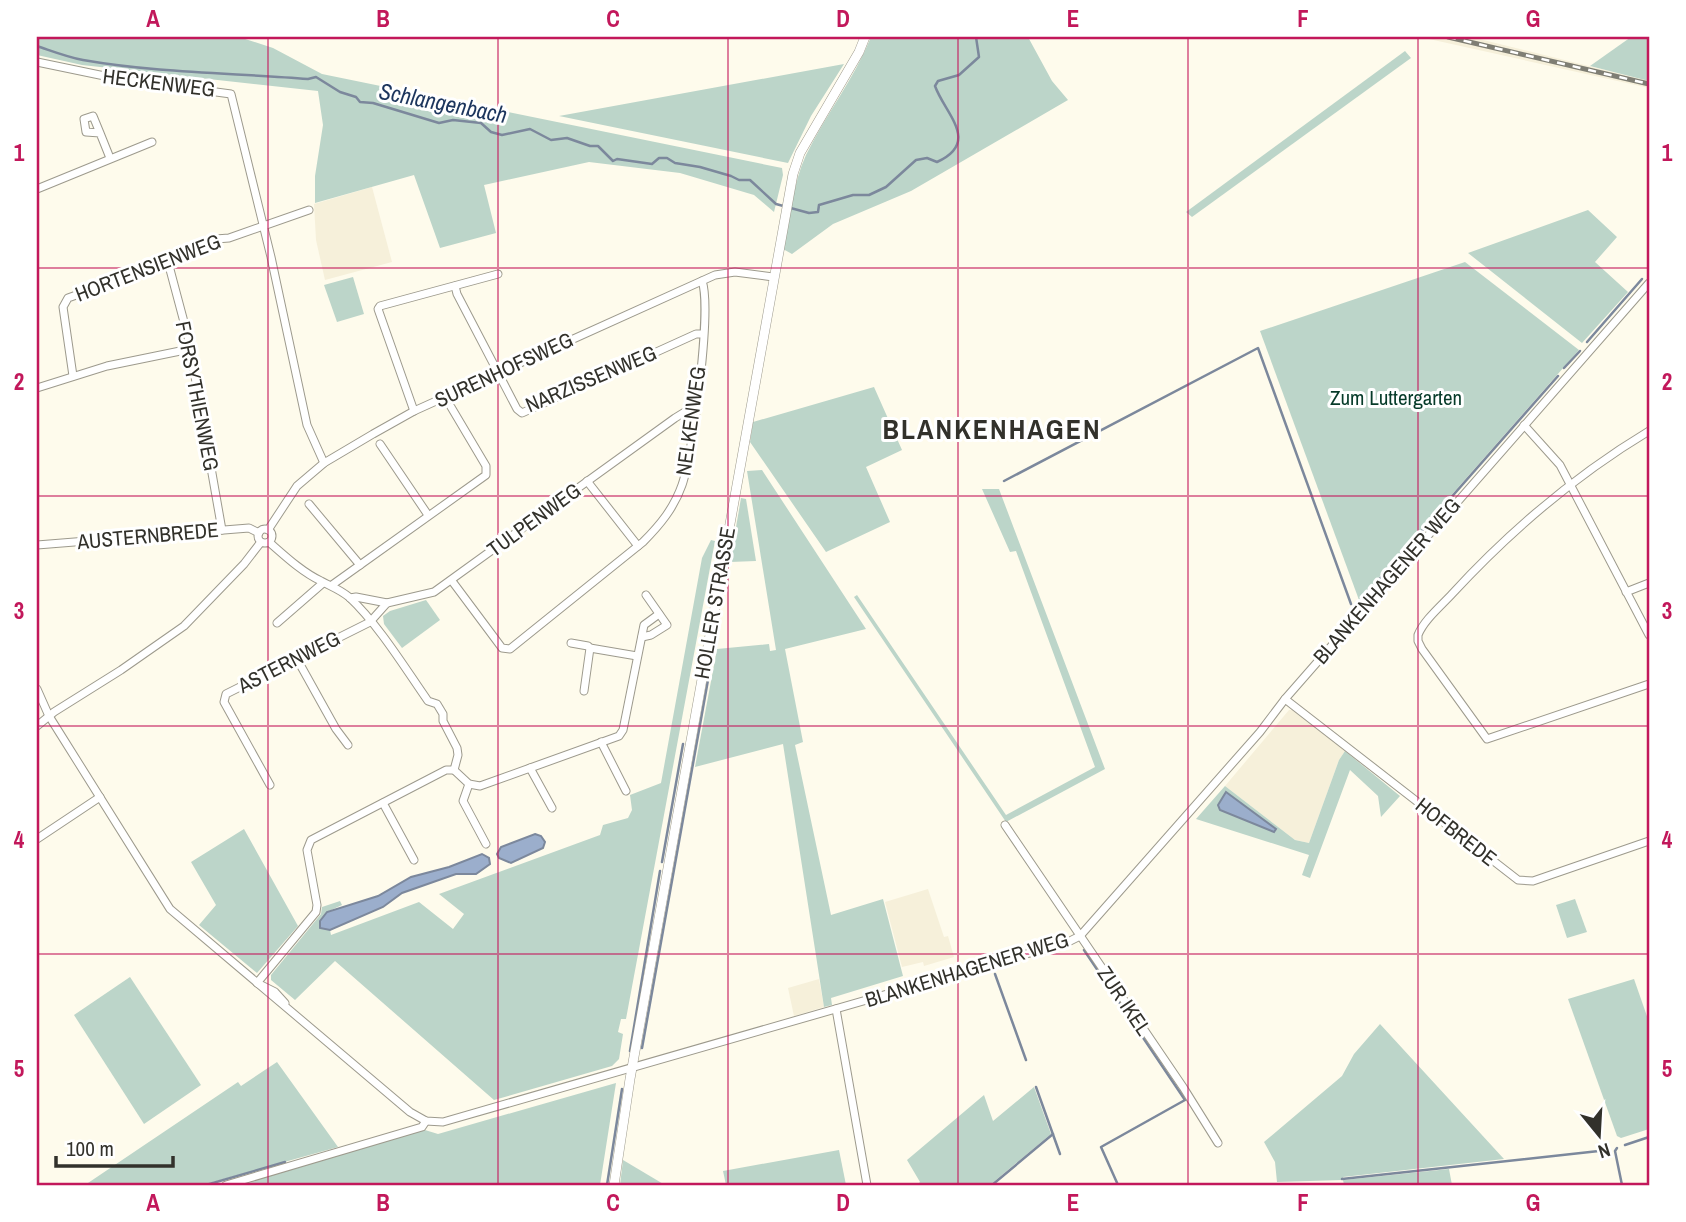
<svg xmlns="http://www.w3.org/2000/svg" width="1686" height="1222" font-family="'Archivo Narrow',sans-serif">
	<rect width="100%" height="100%" fill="#fefbec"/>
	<g fill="#f6f0da">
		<polygon points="1420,37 1471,37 1649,81 1649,88"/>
		<polygon points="372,187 392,262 325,280 316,240 314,204"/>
		<polygon points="1289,710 1294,710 1345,751 1339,760 1309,843 1295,840 1225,786"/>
		<polygon points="928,889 944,937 948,936 954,957 924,966 923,962 902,967 885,902"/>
		<polygon points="819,979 824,1007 794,1016 788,988"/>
	</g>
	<g fill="#bcd5c9">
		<polygon points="37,37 239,37 273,48 322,74 782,168 783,175 774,212 754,195 680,173 589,162 484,185 496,233 440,248 414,175 315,203 315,176 323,125 318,91 82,65 37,55"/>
		<path d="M 871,37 L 1028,37 L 1052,81 L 1068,100 L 911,191 L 833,224 L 792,254 L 783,249 C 790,219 793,183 806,155 C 826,114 854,79 871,37 Z"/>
		<polygon points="1631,37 1649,37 1649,81 1590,66"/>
		<polygon points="1405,51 1411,58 1192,217 1186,212"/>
		<polygon points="844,64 811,116 788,163 559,116"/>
		<polygon points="1588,210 1617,237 1595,262 1628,292 1582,343 1468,253"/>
		<polygon points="1465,262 1579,350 1359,600 1260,331"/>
		<polygon points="353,277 364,314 337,322 324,285"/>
		<polygon points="874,387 902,450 866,467 890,522 826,552 750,442 753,422"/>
		<polygon points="762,470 866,629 785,649 803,742 795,745 831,915 883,899 903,976 831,998 832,1005 824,1007 783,744 695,767 717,649 769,644 770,651 776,650 747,471"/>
		<polygon points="982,489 999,489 1105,769 1006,822 854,597 857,595 1006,815 1095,767 1016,551 1010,552"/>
		<polygon points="741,498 746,499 756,561 730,562"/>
		<polygon points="711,540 715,541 626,1019 621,1019 618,1032 623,1034 619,1059 612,1066 494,1100 335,961 295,1000 271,980 271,975 321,914 322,907 340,901 342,905 327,912 320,927 330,930 331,935 419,902 453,929 464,914 439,894 600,835 603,825 628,818 632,810 630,795 661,783 702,558"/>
		<polygon points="426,600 440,620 402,648 384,624 383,616 390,611"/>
		<polygon points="1345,751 1400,796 1381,817 1378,796 1350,770 1310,878 1302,875 1309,855 1196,819 1225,786 1295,840 1309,843 1339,760"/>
		<polygon points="244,829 298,926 257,973 199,925 216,905 191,862"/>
		<polygon points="1575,899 1587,932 1567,938 1556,905"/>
		<polygon points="130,977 201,1085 144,1124 74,1015"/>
		<polygon points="1634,979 1649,1022 1649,1129 1621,1138 1617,1136 1568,999"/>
		<polygon points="1380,1024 1504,1159 1343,1177 1344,1180 1449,1169 1452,1185 1344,1185 1343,1180 1277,1182 1275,1162 1264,1142 1342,1076 1354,1054"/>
		<polygon points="277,1062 338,1147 202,1185 85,1185 238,1082 241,1086"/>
		<polygon points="616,1083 600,1185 239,1185 425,1130 438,1134"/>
		<polygon points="1034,1087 1051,1134 990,1185 917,1185 920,1182 907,1160 984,1095 993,1121"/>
		<polygon points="839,1150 846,1185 726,1185 723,1171"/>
		<polygon points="623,1160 665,1185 620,1185"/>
	</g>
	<g fill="#9baecc" stroke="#7c889c" stroke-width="2">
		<polygon points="1226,792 1276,829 1274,832 1220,810 1218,805"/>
		<polygon points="535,834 541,836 545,842 543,848 511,863 499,858 497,854 501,847"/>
		<polygon points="482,854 489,858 490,864 476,874 456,874 402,893 383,907 330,930 320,928 320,921 327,912 378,896 411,877 449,867"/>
	</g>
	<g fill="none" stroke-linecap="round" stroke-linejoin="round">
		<g stroke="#7c889c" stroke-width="2.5">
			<path d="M 37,46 C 52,51 67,57 83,60 C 157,73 233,73 308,79 L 316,77 L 340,92 L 356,97 L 360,102 L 373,103 L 439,123 L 453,120 L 481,123 L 491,132 L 502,135 L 530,129 L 551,140 L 567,138 L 590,146 L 598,146 L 613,161 L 617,159 L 652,164 L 659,158 L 667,158 L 675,163 L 700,167 L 731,176 L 739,180 L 750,180 L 776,204 L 809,213 L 818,212 L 819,205 L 853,195 L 869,195 L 886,187 L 916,160 L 927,158 L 937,162 C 981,142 945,114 935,86 L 938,81 L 959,75 L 979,57 L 976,37"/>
			<polyline points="1587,342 1642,279"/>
			<polyline points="1564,368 1580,351"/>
			<polyline points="1004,481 1258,348 1351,604"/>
			<polyline points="1389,568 1558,376"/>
			<polyline points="1361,601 1383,575"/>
			<polyline points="662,862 683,744"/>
			<polyline points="1084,950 1185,1100 1101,1147 1118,1185"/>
			<polyline points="995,974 1026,1060"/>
			<polyline points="642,1048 708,680"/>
			<polyline points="630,1051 660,871"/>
			<polyline points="1036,1087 1060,1154"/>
			<polyline points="1625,1145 1649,1137"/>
			<polyline points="1617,1148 1615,1151 1622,1185"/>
			<polyline points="1342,1179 1608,1150"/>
			<polyline points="206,1185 285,1162"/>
			<polyline points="607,1185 622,1089"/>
			<polyline points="992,1185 1053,1134"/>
		</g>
		<g stroke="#9d9a8d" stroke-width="9">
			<g id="minor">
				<polyline points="37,62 119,79 231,94 271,257 307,425 324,463"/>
				<polyline points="100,133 93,116 84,119 86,132 100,133 110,158"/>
				<polyline points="37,189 152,142"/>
				<polyline points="168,262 188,337 222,530"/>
				<polyline points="455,286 457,294 517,409 522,413 696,334 703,334"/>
				<polyline points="73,376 63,307 68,298 168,262 170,256 216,239 229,238 309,210"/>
				<polyline points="37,388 107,366 190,349"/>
				<polyline points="414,411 378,309 380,306 498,274"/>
				<polyline points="1524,425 1560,465 1649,635"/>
				<path d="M 1649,431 C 1576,475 1510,531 1452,594 C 1441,606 1424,620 1418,635 L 1418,641 L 1422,649 L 1487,739 L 1649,684"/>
				<polyline points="380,444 428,515"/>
				<polyline points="587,481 638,546"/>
				<polyline points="309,504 360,565"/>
				<circle cx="265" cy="536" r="7"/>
				<polyline points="268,530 297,486 324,463 373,434 414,411 715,275 735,272 773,277"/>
				<path d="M 269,542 C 285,556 302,572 321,581 C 332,587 339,589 349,597 C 378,624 405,668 428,701 L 437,704 L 443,714 L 443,721 L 457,748 L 458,755 L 454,770 L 469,784 L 480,786 L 619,736 L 623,730 L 644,625 L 659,614"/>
				<polyline points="37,545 249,528 259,533"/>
				<path d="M 452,581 L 502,648 L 510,649 L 643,542 C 660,525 674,508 682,485 C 693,454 712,308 702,281"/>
				<polyline points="332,585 486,475 486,466 451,407"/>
				<polyline points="1626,592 1649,583"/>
				<polyline points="350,598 356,597 387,603"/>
				<polyline points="277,623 323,583"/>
				<polyline points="642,637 651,635 667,625 646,595"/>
				<polyline points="571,643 588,646 590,648 637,656"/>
				<polyline points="297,659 336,729 348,745"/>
				<polyline points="37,689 49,716 170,909 410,1112 426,1121 443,1122 1068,942 1080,936 1260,732 1285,699 1649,283"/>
				<polyline points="584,691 590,648"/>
				<polyline points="1285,699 1518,880 1533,881 1649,841"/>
				<polyline points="37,726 54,712 121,670 184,626 244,564 261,542"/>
				<polyline points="601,742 626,791"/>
				<polyline points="530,768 552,808"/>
				<polyline points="469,784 463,801 486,844"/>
				<polyline points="270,785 224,702 226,694 370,622 387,603 434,592 675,418 688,410 696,410"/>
				<polyline points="383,803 414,860"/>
				<polyline points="1005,825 1183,1087 1218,1143"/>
				<polyline points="37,839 100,797"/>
				<polyline points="257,983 316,912 317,905 307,850 311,840 446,770 454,770"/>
				<polyline points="259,984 275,992 285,1003"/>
				<polyline points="836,1009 867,1185"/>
				<polyline points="226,1185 422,1127 426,1121"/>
			</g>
		</g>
		<g stroke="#9d9a8d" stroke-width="10">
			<polyline id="tertiary" points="614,1185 630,1079 793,174 800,153 859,52 865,37"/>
		</g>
		<use href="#minor" stroke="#fff" stroke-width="7"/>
		<use href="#tertiary" stroke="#fff" stroke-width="9"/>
		<g stroke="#7f7e74" stroke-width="5">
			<polyline id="rail" points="1448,37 1649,84"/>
		</g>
		<use href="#rail" stroke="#fff" stroke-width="2.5" stroke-dasharray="8" stroke-linecap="butt"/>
	</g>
	<path fill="none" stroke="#c2185b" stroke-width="2" stroke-opacity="0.55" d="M 268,37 L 268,1185M 498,37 L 498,1185M 728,37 L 728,1185M 958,37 L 958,1185M 1188,37 L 1188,1185M 1418,37 L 1418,1185M 37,268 L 1649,268M 37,496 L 1649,496M 37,726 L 1649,726M 37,954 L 1649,954"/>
	<g text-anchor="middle" stroke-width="6" stroke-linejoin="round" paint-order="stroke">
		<g font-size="21" fill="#32312b" stroke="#fff">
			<text transform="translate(159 83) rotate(7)" y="7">HECKENWEG</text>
			<text transform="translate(148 268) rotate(-21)" y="7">HORTENSIENWEG</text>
			<text transform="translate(504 370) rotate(-25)" y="7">SURENHOFSWEG</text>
			<text transform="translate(591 379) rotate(-23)" y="7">NARZISSENWEG</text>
			<text transform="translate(197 396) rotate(79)" y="7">FORSYTHIENWEG</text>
			<text transform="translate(691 421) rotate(-82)" y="7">NELKENWEG</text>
			<text transform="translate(534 520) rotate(-36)" y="7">TULPENWEG</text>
			<text transform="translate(148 536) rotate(-5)" y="7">AUSTERNBREDE</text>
			<text transform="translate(1387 581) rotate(-49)" y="7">BLANKENHAGENER WEG</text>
			<text transform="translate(715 603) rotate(-80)" y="7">HOLLER STRASSE</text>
			<text transform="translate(289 662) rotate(-27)" y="7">ASTERNWEG</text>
			<text transform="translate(1456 832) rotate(38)" y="7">HOFBREDE</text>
			<text transform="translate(967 970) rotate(-17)" y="7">BLANKENHAGENER WEG</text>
			<text transform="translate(1124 1001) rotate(56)" y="7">ZUR IKEL</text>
		</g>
		<g font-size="21" fill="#063b29" stroke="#fff">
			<text x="1396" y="405">Zum Luttergarten</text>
		</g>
		<g font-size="23" font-style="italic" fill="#1c355d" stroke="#fff">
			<text transform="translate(443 103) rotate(11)" y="8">Schlangenbach</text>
		</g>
		<g font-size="28" font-weight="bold" letter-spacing="2" fill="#32312b" stroke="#fff">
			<text x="992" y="439">BLANKENHAGEN</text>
		</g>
	</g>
	<rect width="1686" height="1222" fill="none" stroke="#ffffff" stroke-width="77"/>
	<g transform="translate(1599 1135) rotate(162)" stroke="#ffffff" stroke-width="5" paint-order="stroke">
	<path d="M0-5L12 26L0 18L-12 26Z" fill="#32312b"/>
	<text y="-10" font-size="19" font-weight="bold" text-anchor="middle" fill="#32312b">N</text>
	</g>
	<path d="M56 1156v10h117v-10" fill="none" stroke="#32312b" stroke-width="3.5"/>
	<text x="66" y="1156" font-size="21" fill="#32312b" stroke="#ffffff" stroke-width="5" paint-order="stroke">100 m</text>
	<rect x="38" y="38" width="1610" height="1146" fill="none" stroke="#c2185b" stroke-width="2.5"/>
	<g font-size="23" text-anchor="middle" font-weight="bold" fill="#c2185b">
		<text x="153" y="27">A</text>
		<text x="383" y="27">B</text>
		<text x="613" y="27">C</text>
		<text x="843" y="27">D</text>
		<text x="1073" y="27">E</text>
		<text x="1303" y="27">F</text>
		<text x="1533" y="27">G</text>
		<text x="19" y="161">1</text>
		<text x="1667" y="161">1</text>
		<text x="19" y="390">2</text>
		<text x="1667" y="390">2</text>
		<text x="19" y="619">3</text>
		<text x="1667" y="619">3</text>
		<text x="19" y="848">4</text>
		<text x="1667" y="848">4</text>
		<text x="19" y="1077">5</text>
		<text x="1667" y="1077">5</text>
		<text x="153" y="1211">A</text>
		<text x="383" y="1211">B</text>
		<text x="613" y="1211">C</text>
		<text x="843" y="1211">D</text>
		<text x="1073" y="1211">E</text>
		<text x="1303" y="1211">F</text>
		<text x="1533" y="1211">G</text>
	</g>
</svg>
